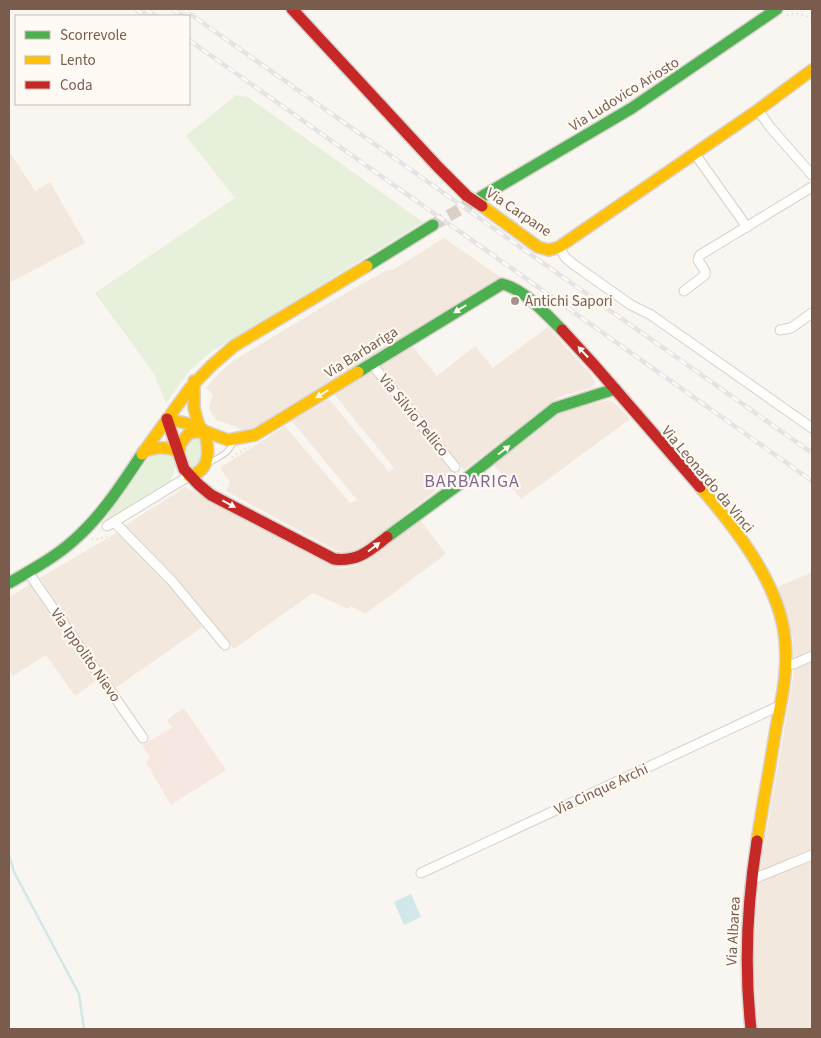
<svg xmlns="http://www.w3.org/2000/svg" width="821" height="1038" font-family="'Source Sans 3',sans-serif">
	<rect width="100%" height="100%" fill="#f9f5f0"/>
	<g fill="#f2e8de">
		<polygon points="9,151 35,191 50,182 85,243 9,283"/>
		<polygon points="444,238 500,277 472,297 456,307 439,314 382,351 261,424 243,431 235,426 216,420 209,408 213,394 206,388 218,374 233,361 339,297 387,270 393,270"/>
		<polygon points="548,327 592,376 595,384 591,388 558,397 464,470 380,366 412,346 437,376 475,346 493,368"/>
		<polygon points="374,370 457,474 361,549 348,553 341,552 335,550 226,491 230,482 220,468 285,426 350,503 357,500 292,421 328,398 389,472 394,468 334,394"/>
		<polygon points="609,400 615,403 630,419 521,499 495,466 496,462 562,412"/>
		<polygon points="185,487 340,569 355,566 366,561 420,520 446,554 365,614 351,606 348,609 313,593 234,649 123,527"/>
		<polygon points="118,532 167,581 202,627 114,689 40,578"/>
		<polygon points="812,572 812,1029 758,1029 754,962 757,905 762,858 794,673 793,638 778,587"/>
		<polygon points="30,584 97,680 75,696 46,655 13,676 9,669 9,598"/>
	</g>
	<polygon fill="#f6e8e1" points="184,708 226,770 171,805 146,762 150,758 142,745 172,728 167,720"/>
	<g fill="#e7f0db">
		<polygon points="236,95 248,97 423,222 211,352 190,370 166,403 153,372 95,293 235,198 186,136"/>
		<path d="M 191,436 L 201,437 C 205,450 203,460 194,470 L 190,469 C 184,459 181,445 191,436 Z"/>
		<path d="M 156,452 C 160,453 168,453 172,455 C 180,461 173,475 170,482 L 110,520 L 104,521 L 152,454 Z"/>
	</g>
	<polygon fill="#d0e8ea" points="411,894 421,917 404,925 394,902"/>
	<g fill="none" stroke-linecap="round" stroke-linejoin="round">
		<polyline stroke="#d0e8ea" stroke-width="2.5" points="9,855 14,872 79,994 84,1029"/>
		<polyline stroke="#d9cfc7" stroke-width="12" stroke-dasharray="12 6" stroke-linecap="butt" points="433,225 481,197"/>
		<g stroke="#d7d1cb" stroke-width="7">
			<path id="lane" d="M 209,463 C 221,455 227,456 234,441"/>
		</g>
		<g stroke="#d7d1cb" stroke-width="11">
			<g id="street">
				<polyline points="758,110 770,127 812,175"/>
				<polyline points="695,154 747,227"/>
				<polyline points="559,247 565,257 573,264 631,305 651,315 812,428"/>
				<polyline points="684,291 705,275 705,271 698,260 700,255 812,187"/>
				<polyline points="780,330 791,328 812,313"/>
				<polyline points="371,363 455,467"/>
				<polyline points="114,522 172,581 225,645"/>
				<polyline points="107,526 189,476"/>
				<polyline points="28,572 143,738"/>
				<polyline points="787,664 794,664 812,656"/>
				<polyline points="421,873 781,705"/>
				<polyline points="751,880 812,855"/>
			</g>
		</g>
		<g stroke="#d9d2cb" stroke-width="14">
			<g id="fast">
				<polyline points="481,197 632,108 777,9"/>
				<polyline points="367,266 433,225"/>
				<path d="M 358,372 L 502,284 C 524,289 546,314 562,330"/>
				<polyline points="387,537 458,485 555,408 615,389"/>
				<path d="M 9,583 C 31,570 54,558 73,541 C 101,517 122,484 142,454"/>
			</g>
		</g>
		<g stroke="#d9d2cb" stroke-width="14">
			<g id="slow">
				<polyline points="482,206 538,247 549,250 559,247 758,110 812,70"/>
				<polyline points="194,381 194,408 199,426 204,431 228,440 255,435 358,372"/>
				<polyline points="167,419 199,426"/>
				<path d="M 143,452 C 156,447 166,446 179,452"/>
				<path d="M 179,452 L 180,444 L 189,433 L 204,431 C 210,449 211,471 189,476"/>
				<polyline points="142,454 190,388 211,366 234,346 367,266"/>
				<path d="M 700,487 C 733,525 773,576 783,626 C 790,661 783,694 776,728 C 770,766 763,803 757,841"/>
			</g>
		</g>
		<g stroke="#d9d2cb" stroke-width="14">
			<g id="jam">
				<polyline points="292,9 438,167 467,196"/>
				<polyline points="562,330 595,366 700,487"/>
				<path d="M 167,419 L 184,469 L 199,485 L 211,495 L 334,559 C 358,562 369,551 387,537"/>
				<path d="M 751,1029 C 744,966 747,904 757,841"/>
			</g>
		</g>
		<g stroke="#dcd5d0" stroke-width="2" stroke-dasharray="1 4" stroke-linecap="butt">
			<path d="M 787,15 C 796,12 804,14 812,20"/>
			<polyline points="232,457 247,448"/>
			<polyline points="92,539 94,540 106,537 107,535"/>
		</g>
		<use href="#lane" stroke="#fefefd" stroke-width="4.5"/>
		<use href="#street" stroke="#fefefd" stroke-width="9"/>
		<use href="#fast" stroke="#4caf50" stroke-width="11"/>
		<use href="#slow" stroke="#ffc107" stroke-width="11"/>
		<use href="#jam" stroke="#c62828" stroke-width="11"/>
		<g stroke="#e6e3e7" stroke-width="4.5">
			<g id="rail">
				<polyline points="135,9 146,16"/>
				<polyline points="145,9 156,16"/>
				<polyline points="172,9 183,16"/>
				<polyline points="183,9 812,453"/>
				<polyline points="189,40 812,481"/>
			</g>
		</g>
		<use href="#rail" stroke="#fffaf3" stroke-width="2.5" stroke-dasharray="8" stroke-linecap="butt"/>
		<g stroke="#d9d2cb" stroke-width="14" stroke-linecap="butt">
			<polyline id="jam-bridge" points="467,196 482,206"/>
		</g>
		<use href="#jam-bridge" stroke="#c62828" stroke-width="11"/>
	</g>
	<defs><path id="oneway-solid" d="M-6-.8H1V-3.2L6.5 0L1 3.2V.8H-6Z" transform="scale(1.25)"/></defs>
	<g fill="#fffaf3">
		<use href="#oneway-solid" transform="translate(460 309) rotate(148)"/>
		<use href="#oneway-solid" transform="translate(583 352) rotate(-133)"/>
		<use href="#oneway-solid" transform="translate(322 394) rotate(148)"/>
		<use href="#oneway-solid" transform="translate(504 450) rotate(-37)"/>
		<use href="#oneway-solid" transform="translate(229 504) rotate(28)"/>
		<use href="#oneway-solid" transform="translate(374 547) rotate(-37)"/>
	</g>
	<circle fill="#a69286" stroke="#fffaf3" stroke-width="2" cx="515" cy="301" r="5"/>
	<g text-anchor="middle" stroke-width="4.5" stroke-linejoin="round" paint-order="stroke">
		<g font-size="15" fill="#7a5c4d" stroke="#fffaf3">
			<text transform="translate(624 94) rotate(-32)" y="5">Via Ludovico Ariosto</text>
			<text transform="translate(519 212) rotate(34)" y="5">Via Carpane</text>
			<text transform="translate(361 352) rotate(-32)" y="5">Via Barbariga</text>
			<text transform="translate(414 415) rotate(51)" y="5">Via Silvio Pellico</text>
			<text transform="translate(708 479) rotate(50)" y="5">Via Leonardo da Vinci</text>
			<text transform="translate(86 655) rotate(55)" y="5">Via Ippolito Nievo</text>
			<text transform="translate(601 789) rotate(-25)" y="5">Via Cinque Archi</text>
			<text transform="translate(733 931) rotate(-87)" y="5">Via Albarea</text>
		</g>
		<g font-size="15" fill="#7a5c4d" stroke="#fffaf3" text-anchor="start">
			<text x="525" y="306">Antichi Sapori</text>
		</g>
		<g font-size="18" letter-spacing="1" fill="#846695" stroke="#fffaf3">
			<text x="472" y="487">BARBARIGA</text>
		</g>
	</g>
	<rect width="821" height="1038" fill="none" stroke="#7a5c4d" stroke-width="20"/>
	<rect x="15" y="15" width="175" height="90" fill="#fffaf3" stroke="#cabbb1"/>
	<rect x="25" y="31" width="25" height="8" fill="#4caf50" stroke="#cabbb1"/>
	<text x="60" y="40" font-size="15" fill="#7a5c4d">Scorrevole</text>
	<rect x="25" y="56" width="25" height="8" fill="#ffc107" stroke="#cabbb1"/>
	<text x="60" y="65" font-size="15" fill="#7a5c4d">Lento</text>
	<rect x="25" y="81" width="25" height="8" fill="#c62828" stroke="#cabbb1"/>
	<text x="60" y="90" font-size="15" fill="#7a5c4d">Coda</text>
</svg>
